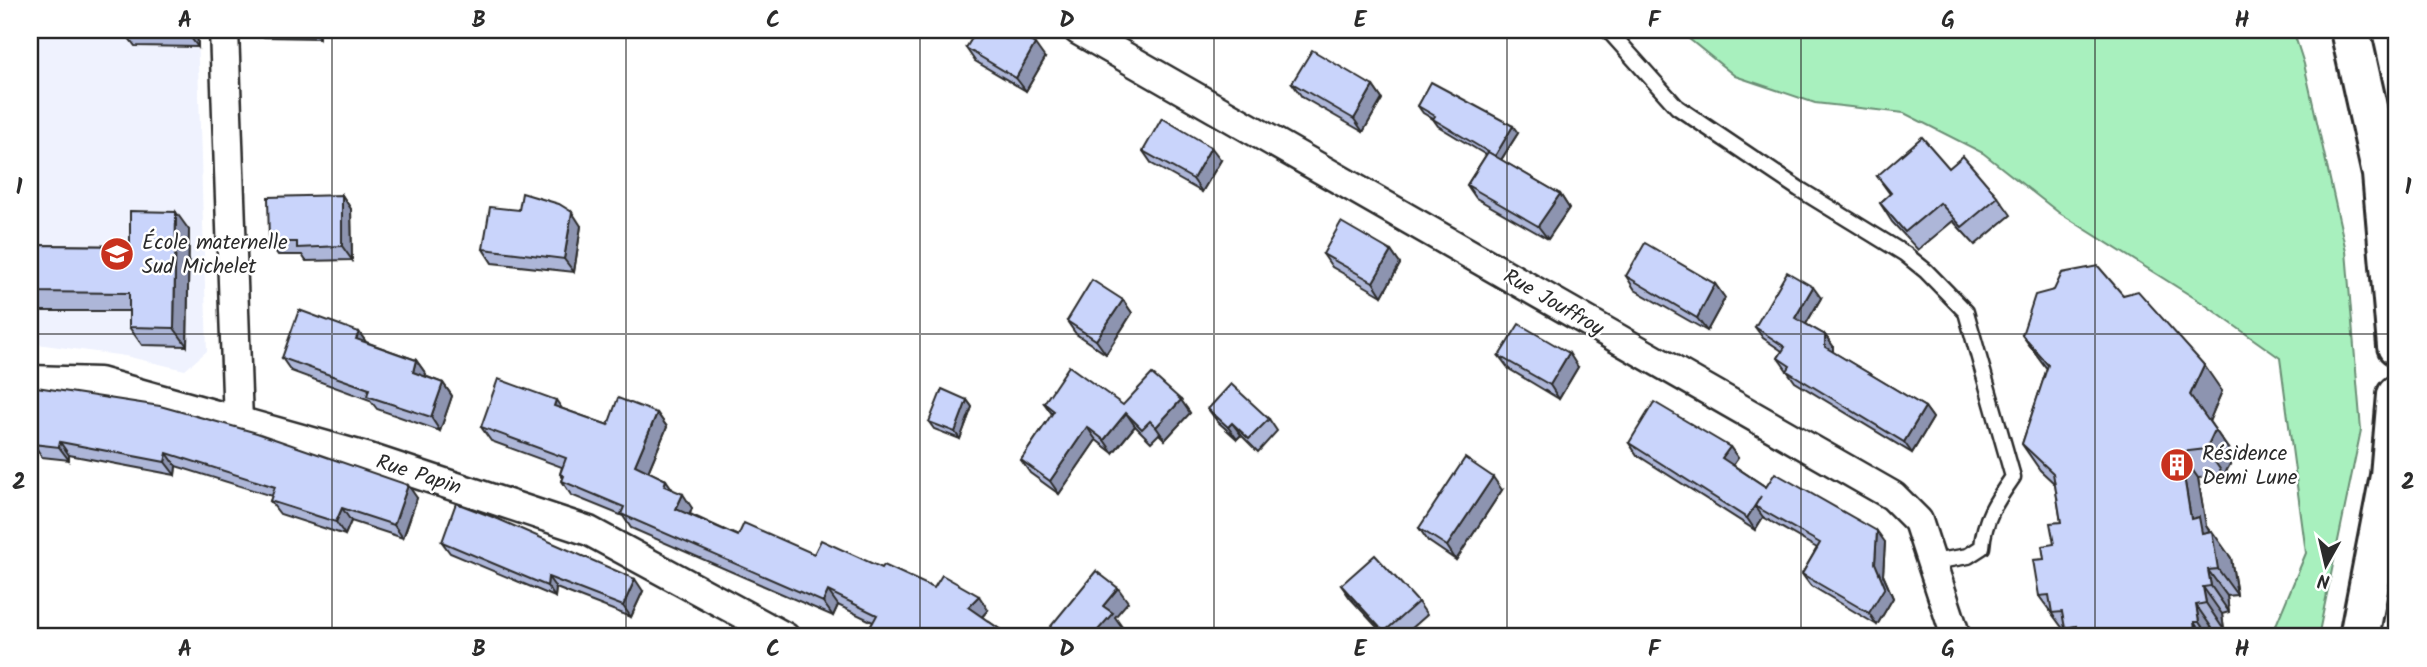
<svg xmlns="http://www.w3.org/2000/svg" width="2427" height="667" font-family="Kalam,sans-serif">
	<rect width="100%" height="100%" fill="#fff"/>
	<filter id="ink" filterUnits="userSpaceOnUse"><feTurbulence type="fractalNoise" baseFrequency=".0143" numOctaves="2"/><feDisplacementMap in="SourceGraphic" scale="14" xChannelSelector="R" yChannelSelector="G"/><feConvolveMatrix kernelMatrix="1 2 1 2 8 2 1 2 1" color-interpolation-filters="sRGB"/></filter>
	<g filter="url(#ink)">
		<polygon fill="#eff2fe" points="30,30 197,30 207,351 185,370 125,356 30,343"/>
		<polygon fill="#a8f0be" stroke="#6a8e74" stroke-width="2" points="1678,30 2293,30 2304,64 2346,251 2361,430 2318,637 2271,637 2306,553 2280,358 2204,304 2058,212 1983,153 1904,113 1815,103 1735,76"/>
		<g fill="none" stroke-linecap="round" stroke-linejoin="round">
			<g stroke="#2b2b2b" stroke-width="19">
				<path id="lane" d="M 1608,30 L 1677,107 L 1799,189 L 1905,254 L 1926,271 L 1966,312 L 2013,477 C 1997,500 1984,518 1982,547 L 1968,556 L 1933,562"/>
			</g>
			<g stroke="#2b2b2b" stroke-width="33">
				<g id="street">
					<polyline points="224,30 238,422"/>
					<polyline points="1078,30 1893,496 1918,521 1956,637"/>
					<polyline points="30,380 99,382 369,458 589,531 785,637"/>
				</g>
			</g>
			<g stroke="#2b2b2b" stroke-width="44">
				<g id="secondary">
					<polyline points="2350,30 2382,174 2397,346"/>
					<polyline points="2359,637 2390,476 2397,395"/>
				</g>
			</g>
			<use href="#lane" stroke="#fff" stroke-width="14"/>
			<use href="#street" stroke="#fff" stroke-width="28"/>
			<use href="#secondary" stroke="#fff" stroke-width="38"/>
		</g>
		<g fill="#adb6d8" stroke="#2b2b2b" stroke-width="2">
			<polygon points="197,30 198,47 135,46 125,33"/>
			<polygon points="259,30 319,30 319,38 264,37"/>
			<polygon points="605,30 686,30 686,32 606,32"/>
			<polygon points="966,48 1045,58 1026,91 975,61"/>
			<polygon points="1292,83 1373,86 1382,99 1363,132 1302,97"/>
			<polygon points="1418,106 1518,133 1501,160 1560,194 1569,208 1548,239 1476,198 1467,185 1486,155 1438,126 1433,119 1423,113"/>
			<polygon points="1143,151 1221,160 1202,192 1152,164"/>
			<polygon points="1949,168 1998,197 2011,215 1975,245 1953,221 1918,250 1892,222 1880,203 1890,194 1877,176"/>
			<polygon points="342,195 351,209 352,260 306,261 302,255 278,255 269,242"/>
			<polygon points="519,210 581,226 574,272 492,263 483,249"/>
			<polygon points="189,230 187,346 142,345 129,327 129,311 30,311 30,245 130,246"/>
			<polygon points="1391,251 1400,264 1382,296 1332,267 1323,254"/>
			<polygon points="1626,276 1715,284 1725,298 1707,331 1635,290"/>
			<polygon points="2123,295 2222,391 2209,421 2234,457 2224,475 2198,478 2206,526 2231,558 2237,595 2227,596 2229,612 2222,614 2224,630 2214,631 2215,637 2069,637 2039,596 2044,559 2054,544 2061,522 2055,484 2040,470 2022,444 2047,369 2022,335"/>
			<polygon points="1821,298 1806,324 1825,335 1833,346 1833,352 1925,407 1933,418 1912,453 1795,382 1778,358 1782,351 1763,338 1755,327"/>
			<polygon points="1123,300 1132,313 1106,354 1076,334 1067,321"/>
			<polygon points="359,332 366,342 416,360 426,374 425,376 443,383 452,396 440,431 377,409 370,400 291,371 282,358"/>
			<polygon points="1499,356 1578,367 1559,399 1509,369"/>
			<polygon points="30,386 417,498 403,538 351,521 345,535 280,514 270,501 272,496 176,466 175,475 69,455 69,460 42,457 35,446 30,446"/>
			<polygon points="967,400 972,407 960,439 934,429 929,422"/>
			<polygon points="1181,400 1190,413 1165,440 1159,434 1151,442 1135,426 1113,453 1096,440 1059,494 1030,473 1021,460 1052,414 1044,403 1123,405"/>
			<polygon points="563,409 608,425 657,413 667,427 648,472 666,480 672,490 692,508 690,514 738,536 814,554 882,568 988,610 982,617 1011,637 870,637 867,633 873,622 838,605 833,616 631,528 623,516 571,495 562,481 563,478 560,474 562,467 491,441 481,427"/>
			<polygon points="1208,409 1269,419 1277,431 1258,452 1241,435 1237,439 1217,421"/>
			<polygon points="1629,443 1730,447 1738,458 1733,465 1766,487 1885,542 1883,575 1893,598 1877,625 1810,585 1802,574 1817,548 1763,517 1755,530 1637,455"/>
			<polygon points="1502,490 1456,560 1428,541 1419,528"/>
			<polygon points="442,542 643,591 631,617 556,588 555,597 450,553"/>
			<polygon points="1341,585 1418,602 1427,615 1402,637 1386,637 1350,598"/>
		</g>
		<g fill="#8d94b0" stroke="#2b2b2b" stroke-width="2">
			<polygon points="188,30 197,30 198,47 188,34"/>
			<polygon points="314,30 319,30 319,38"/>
			<polygon points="1035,44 1045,58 1026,91 1016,78"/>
			<polygon points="1373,86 1382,99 1363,132 1354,119"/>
			<polygon points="1513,126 1518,133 1499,163 1495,156"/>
			<polygon points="1211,147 1221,160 1202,192 1193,179"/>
			<polygon points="1560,194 1569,208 1548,239 1538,226"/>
			<polygon points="342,195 351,209 352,260 342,246"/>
			<polygon points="176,212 189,230 187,346 174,328"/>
			<polygon points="572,212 581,226 574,272 564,259"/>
			<polygon points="1391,251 1400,264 1382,296 1373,282"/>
			<polygon points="1715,284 1725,298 1707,331 1697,318"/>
			<polygon points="1813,287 1821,298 1803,329 1795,318"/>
			<polygon points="1123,300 1132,313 1106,354 1096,340"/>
			<polygon points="359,332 368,345 356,339"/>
			<polygon points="1825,335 1833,346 1833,358 1825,347"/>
			<polygon points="1569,353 1578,367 1559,399 1550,385"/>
			<polygon points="416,360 426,374 422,386 413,372"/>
			<polygon points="2204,365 2222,391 2209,422 2190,395"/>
			<polygon points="443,383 452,396 440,431 431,417"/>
			<polygon points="556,400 566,414 554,406"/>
			<polygon points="967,400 972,407 960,439 955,432"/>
			<polygon points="1181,400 1190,413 1165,440 1156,427"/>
			<polygon points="1925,407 1933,418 1912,453 1904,442"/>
			<polygon points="657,413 667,427 645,479 635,465"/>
			<polygon points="1126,413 1135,426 1113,453 1104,440"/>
			<polygon points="1232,423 1241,435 1237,439 1228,427"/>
			<polygon points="1087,427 1096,440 1059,494 1050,481"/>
			<polygon points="2215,430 2234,457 2224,475 2206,449"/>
			<polygon points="60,442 69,455 69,460 59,447"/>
			<polygon points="1730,447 1738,458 1730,470 1722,458"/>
			<polygon points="2180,452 2198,478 2206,526 2213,537 2212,531 2231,558 2237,595 2218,569 2191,519"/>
			<polygon points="167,453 176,466 175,475 165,462"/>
			<polygon points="1493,477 1502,490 1456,560 1447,546"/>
			<polygon points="666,480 676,494 664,486"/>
			<polygon points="408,485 417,498 403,538 394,525"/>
			<polygon points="683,494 692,508 686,523 676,509"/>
			<polygon points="1761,496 1755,506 1763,517 1755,530 1747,518"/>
			<polygon points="342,508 351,521 345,535 336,522"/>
			<polygon points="1877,531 1885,542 1883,575 1893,598 1877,625 1869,613 1875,563"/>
			<polygon points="2208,570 2227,596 2229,612 2211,586"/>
			<polygon points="548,577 556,588 555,597 547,586"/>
			<polygon points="635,579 643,591 631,617 623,606"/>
			<polygon points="2203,587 2222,614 2224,630 2206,603"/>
			<polygon points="1118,588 1128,602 1115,617 1122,627 1114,637 1092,637 1103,606"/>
			<polygon points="828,591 838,605 833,616 823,602"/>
			<polygon points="979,596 988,610 978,621 968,607"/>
			<polygon points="2196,605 2214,631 2215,637 2209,637 2199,622"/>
			<polygon points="2194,622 2204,637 2196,637"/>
			<polygon points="919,630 924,637 915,637"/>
		</g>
		<g fill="#c9d4fb" stroke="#2b2b2b" stroke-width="2">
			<polygon points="125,30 188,30 188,34 125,33"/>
			<polygon points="977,30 1010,30 1035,44 1016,78 966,48"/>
			<polygon points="1312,50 1373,86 1354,119 1292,83"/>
			<polygon points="1431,82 1513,126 1495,156 1433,119 1435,116 1418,106"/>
			<polygon points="1162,118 1211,147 1193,179 1143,151"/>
			<polygon points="1922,137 1949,168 1963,156 1998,197 1962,227 1940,203 1905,232 1880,203 1891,193 1877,176"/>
			<polygon points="1488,152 1560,194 1538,226 1467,185"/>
			<polygon points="522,193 559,204 572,212 564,259 483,249 490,207 519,210"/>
			<polygon points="342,195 342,246 297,248 297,242 269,242 268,197"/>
			<polygon points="130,211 176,212 174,328 129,327 129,293 30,292 30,245 130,246"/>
			<polygon points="1341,222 1391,251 1373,282 1323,254"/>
			<polygon points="1645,243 1715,284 1697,318 1626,276"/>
			<polygon points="2098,266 2123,295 2138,291 2204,365 2190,395 2215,430 2206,449 2180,452 2191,519 2199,517 2202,533 2212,531 2218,569 2208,570 2211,586 2203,587 2206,603 2196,605 2199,622 2194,622 2196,637 2078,637 2076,626 2065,628 2062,612 2052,613 2049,595 2039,596 2033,560 2044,559 2042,546 2054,544 2050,523 2061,522 2053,473 2022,444 2048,365 2022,335 2035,295 2054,290 2062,273"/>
			<polygon points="1787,272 1813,287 1795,318 1825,335 1825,347 1925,407 1904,442 1787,371 1790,366 1778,358 1785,347 1755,327"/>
			<polygon points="1092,280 1123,300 1096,340 1067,321"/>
			<polygon points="299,310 359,332 356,339 416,360 413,372 443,383 431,417 367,396 369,389 282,358"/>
			<polygon points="1519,324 1569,353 1550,385 1499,356"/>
			<polygon points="1069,366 1123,405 1152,374 1181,400 1156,427 1150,421 1142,429 1126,413 1104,440 1087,427 1050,481 1021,460 1054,411 1044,403"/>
			<polygon points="498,379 556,400 554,406 608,425 618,398 657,413 635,465 666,480 664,486 683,494 676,509 738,536 744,523 814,554 821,540 882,568 884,565 934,588 942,575 979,596 968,607 1011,637 929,637 919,630 915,637 874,637 867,633 877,615 828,591 823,602 621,514 624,507 562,481 564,476 560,474 566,458 481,427"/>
			<polygon points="1231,384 1269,419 1249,439 1232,423 1228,427 1208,409"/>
			<polygon points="30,386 160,406 257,433 408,485 394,525 342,508 336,522 270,501 275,487 167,453 165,462 60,442 59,447 33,444 34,434 30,433"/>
			<polygon points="942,389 967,400 955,432 929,422"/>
			<polygon points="1654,402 1730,447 1722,458 1766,487 1775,473 1877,531 1875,563 1885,587 1869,613 1802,574 1820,543 1755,506 1761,496 1747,518 1629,443"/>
			<polygon points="1465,458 1493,477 1447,546 1419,528"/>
			<polygon points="456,503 498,519 635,579 623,606 548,577 547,586 442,542"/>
			<polygon points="1375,555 1418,602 1384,632 1341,585"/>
			<polygon points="1096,571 1118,588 1103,606 1113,613 1092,637 1042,637"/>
		</g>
	</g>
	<path fill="none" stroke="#2b2b2b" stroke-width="2" stroke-opacity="0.55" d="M 332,30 L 332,637M 626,30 L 626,637M 920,30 L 920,637M 1214,30 L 1214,637M 1507,30 L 1507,637M 1801,30 L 1801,637M 2095,30 L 2095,637M 30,334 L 2397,334"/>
	<defs>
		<g id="school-disc" transform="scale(1.75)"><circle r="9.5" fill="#c8321e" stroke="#fff"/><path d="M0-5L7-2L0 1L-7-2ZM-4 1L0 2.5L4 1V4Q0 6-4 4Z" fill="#fff"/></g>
		<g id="building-disc" transform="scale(1.75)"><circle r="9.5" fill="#c8321e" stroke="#fff"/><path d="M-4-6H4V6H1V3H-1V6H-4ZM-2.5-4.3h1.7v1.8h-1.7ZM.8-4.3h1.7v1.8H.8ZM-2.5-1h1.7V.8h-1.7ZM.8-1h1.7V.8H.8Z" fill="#fff"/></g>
	</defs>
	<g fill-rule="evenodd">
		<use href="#school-disc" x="117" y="254"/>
		<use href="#building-disc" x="2177" y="465"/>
	</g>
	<g text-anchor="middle" stroke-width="5" stroke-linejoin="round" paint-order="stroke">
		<g font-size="21" fill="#2b2b2b" stroke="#fff" text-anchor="start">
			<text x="142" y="249">École maternelle<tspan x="142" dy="24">Sud Michelet</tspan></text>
			<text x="2202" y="460">Résidence<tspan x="2202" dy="24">Demi Lune</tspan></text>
		</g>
		<g font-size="21" fill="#2b2b2b" stroke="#fff">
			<text transform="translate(1554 302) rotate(30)" y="7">Rue Jouffroy</text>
			<text transform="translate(419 474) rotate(18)" y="7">Rue Papin</text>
		</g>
	</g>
	<rect width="2427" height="667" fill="none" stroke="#fff" stroke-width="77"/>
	<g transform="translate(2326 565) rotate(188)" stroke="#ffffff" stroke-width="5" paint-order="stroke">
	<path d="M0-5L12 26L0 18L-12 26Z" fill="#2b2b2b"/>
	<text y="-10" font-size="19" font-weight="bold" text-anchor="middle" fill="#2b2b2b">N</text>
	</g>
	<rect x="38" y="38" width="2350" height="590" fill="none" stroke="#2b2b2b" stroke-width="2.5"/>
	<g font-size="23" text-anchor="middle" font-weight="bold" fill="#2b2b2b">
		<text x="185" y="27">A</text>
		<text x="479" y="27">B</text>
		<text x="773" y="27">C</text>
		<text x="1067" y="27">D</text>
		<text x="1360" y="27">E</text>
		<text x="1654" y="27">F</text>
		<text x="1948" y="27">G</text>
		<text x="2242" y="27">H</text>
		<text x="19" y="194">1</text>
		<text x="2408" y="194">1</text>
		<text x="19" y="489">2</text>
		<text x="2408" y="489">2</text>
		<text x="185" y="656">A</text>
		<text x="479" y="656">B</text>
		<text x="773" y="656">C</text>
		<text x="1067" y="656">D</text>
		<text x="1360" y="656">E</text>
		<text x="1654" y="656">F</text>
		<text x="1948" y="656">G</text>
		<text x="2242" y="656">H</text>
	</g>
</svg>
